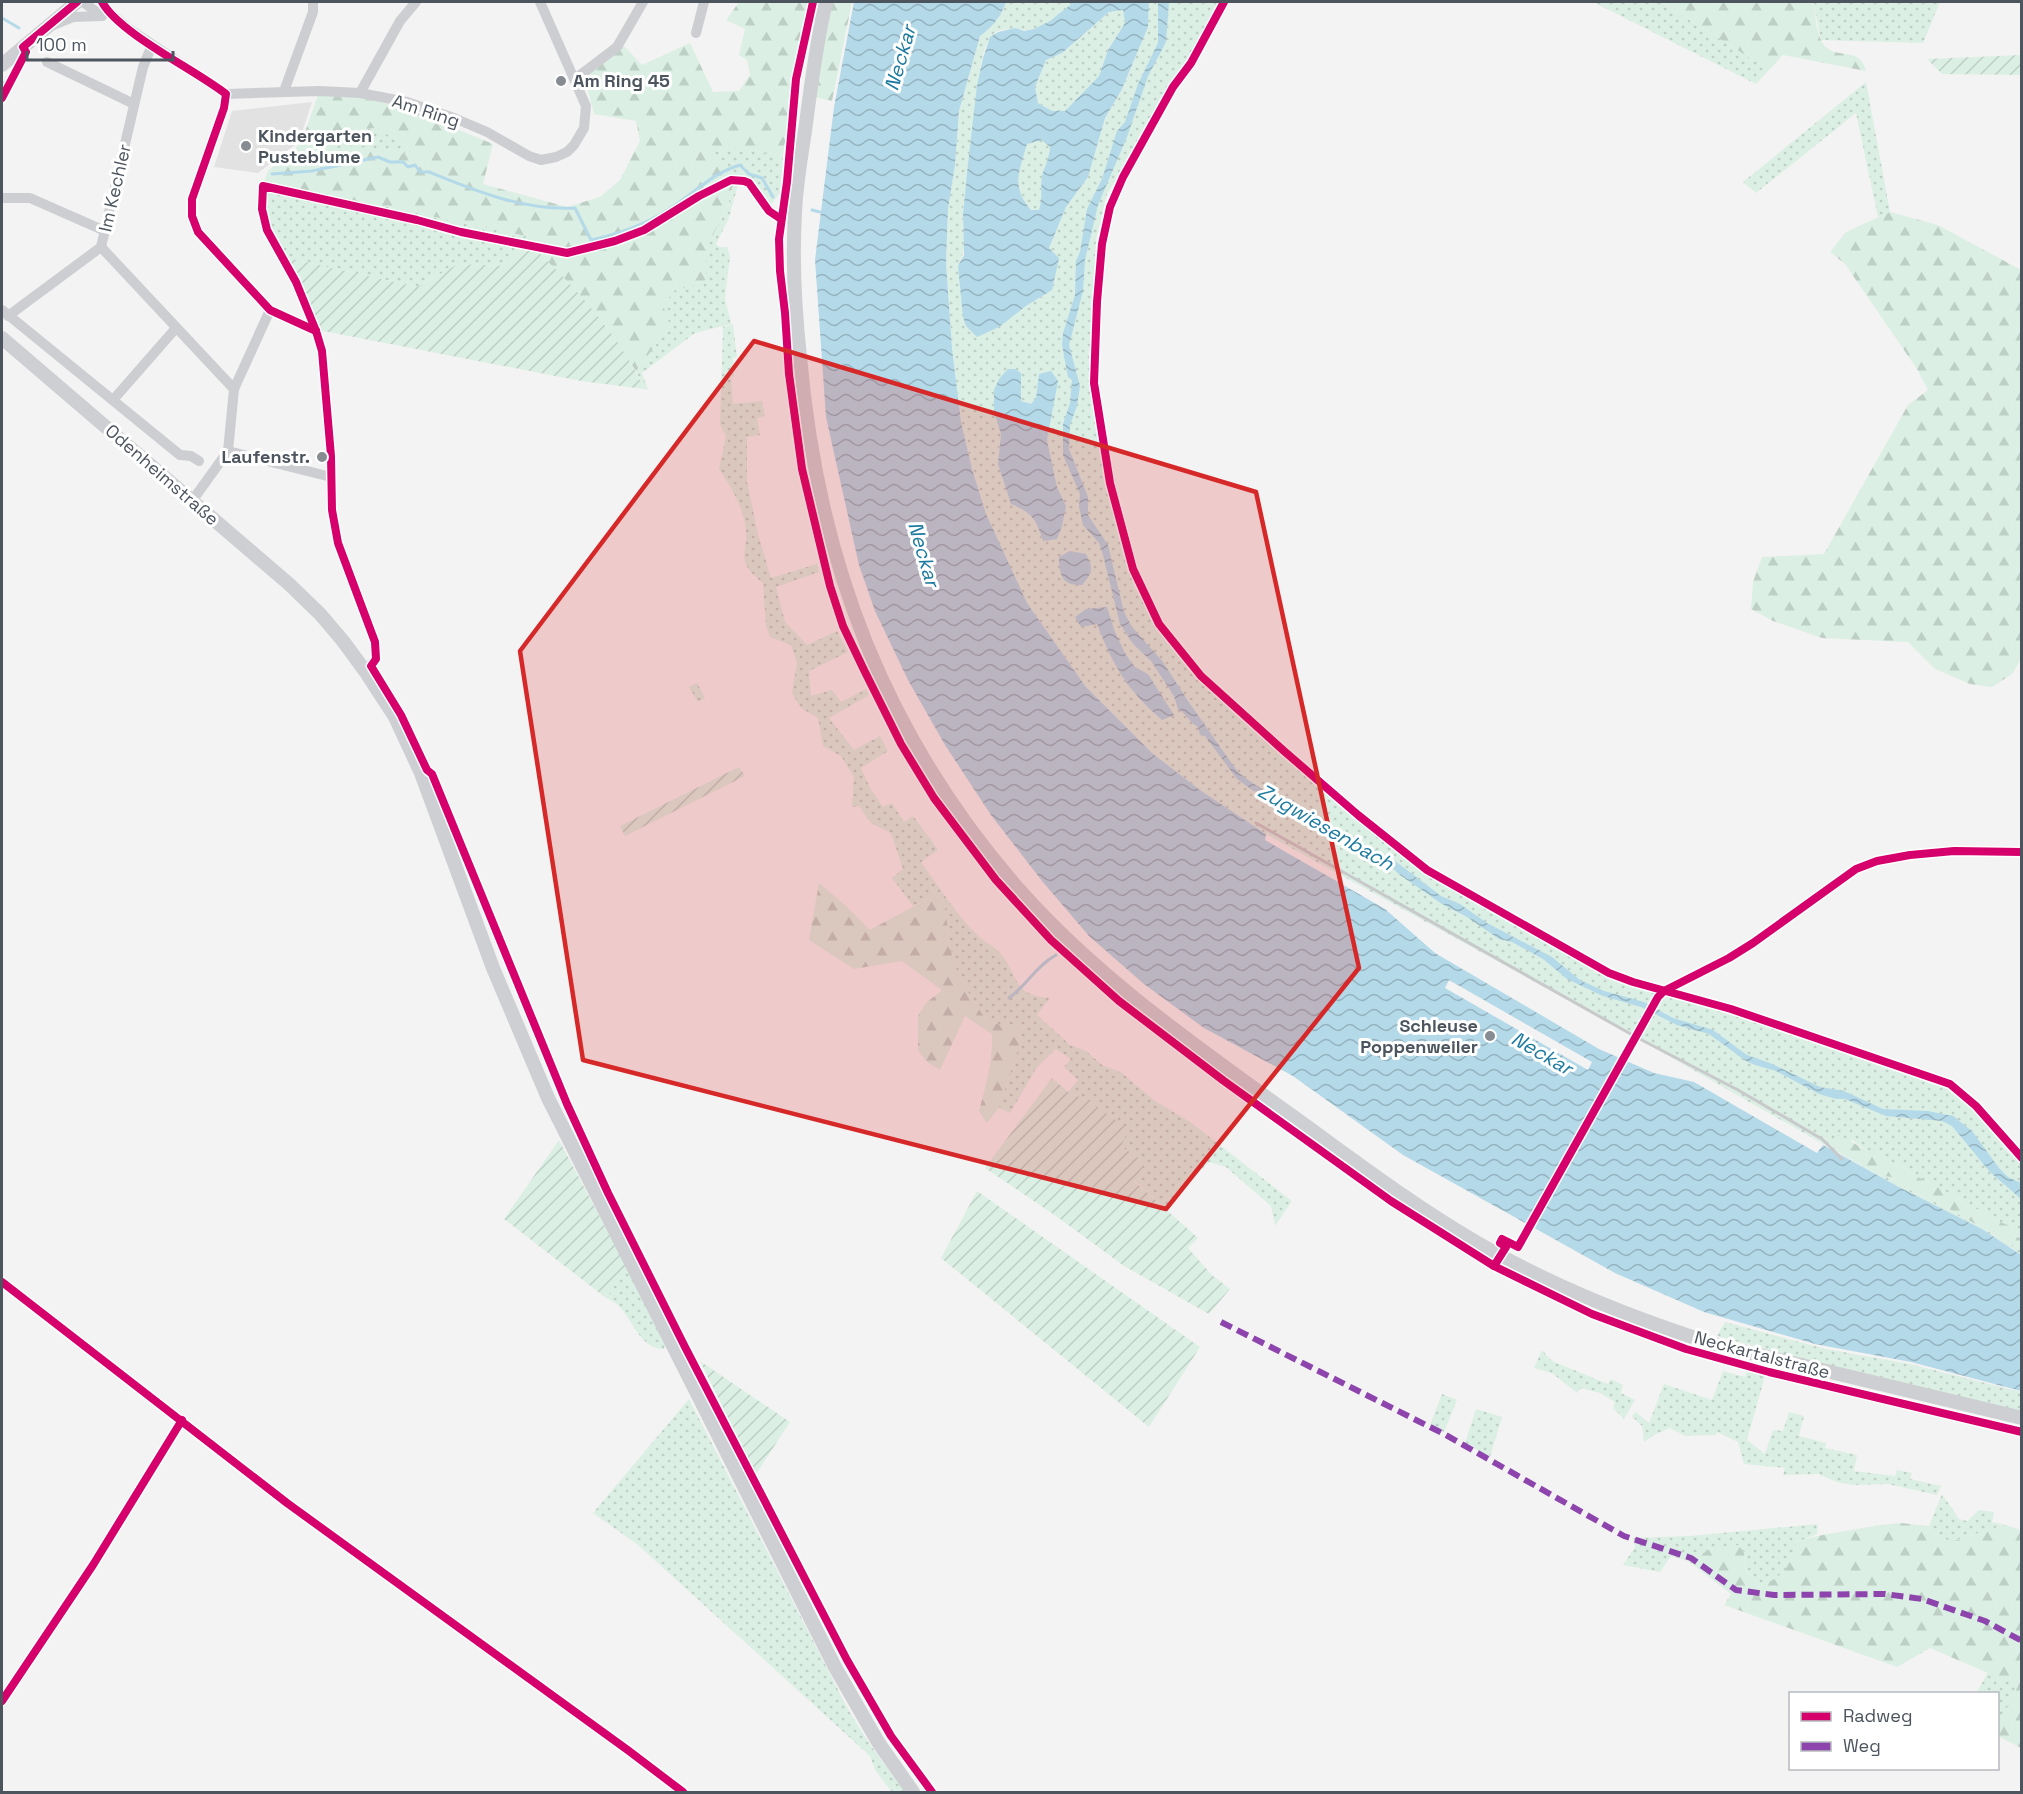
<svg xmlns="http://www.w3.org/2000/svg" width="2023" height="1794" font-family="'Space Grotesk',sans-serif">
	<defs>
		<pattern id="grass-dots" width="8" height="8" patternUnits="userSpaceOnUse" patternTransform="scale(1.5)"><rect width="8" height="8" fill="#dbefe4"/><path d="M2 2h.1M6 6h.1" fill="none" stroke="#becfc6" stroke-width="1.8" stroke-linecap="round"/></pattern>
		<pattern id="forest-firs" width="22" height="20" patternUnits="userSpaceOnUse" patternTransform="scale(1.5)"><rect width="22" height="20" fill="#dbefe4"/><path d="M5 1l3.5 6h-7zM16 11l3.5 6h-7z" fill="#becfc6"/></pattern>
		<pattern id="garden-furrows" width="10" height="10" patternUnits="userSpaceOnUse" patternTransform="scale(1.5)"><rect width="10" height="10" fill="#dbefe4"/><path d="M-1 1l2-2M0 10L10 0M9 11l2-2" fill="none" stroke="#becfc6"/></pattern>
		<pattern id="water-waves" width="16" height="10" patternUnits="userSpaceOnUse" patternTransform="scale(1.5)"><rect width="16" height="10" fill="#b4d9e8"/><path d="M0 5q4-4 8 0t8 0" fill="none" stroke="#95b3bf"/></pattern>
	</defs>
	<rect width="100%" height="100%" fill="#f4f3f3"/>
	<polygon fill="#e2e2e3" points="312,102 299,142 258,173 214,167 232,111"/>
	<g fill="url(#grass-dots)" fill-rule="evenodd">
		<path d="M 1006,2 L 1074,2 C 1062,12 1049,24 1033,29 C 1020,33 1000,23 990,38 C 978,55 974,118 972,141 C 970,165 964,189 963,213 C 962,233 968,249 958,266 L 1026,306 L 1052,290 L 1049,248 L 1066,207 L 1088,177 L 1105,118 L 1121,91 L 1148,27 L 1149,2 L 1220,2 L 1208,27 L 1134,153 L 1107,194 L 1096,240 L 1089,362 L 1100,447 L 1119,538 L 1135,588 L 1156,625 L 1186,662 L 1244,722 L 1396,848 L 1428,873 L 1563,952 L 1612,977 L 1932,1079 L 1968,1100 L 2008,1152 L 2021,1162 L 2021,1238 L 2017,1237 L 2010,1226 L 1988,1217 L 1977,1209 L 1967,1208 L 1958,1198 L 1914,1175 L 1902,1166 L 1891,1165 L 1884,1156 L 1874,1155 L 1852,1140 L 1841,1153 L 1878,1175 L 1891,1177 L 1916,1194 L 1942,1205 L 2021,1250 L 2021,1255 L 1982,1229 L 1897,1186 L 1644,1042 L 1266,834 L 1200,790 L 1152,753 L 1086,687 L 1027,603 L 1006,560 L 986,514 L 972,469 L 961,422 L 952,348 L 946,262 L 948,209 L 955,165 L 959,111 L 980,36 C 993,27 1001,16 1006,2 ZM 1021,374 L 1021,401 L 1031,405 L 1036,398 L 1039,374 L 1055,395 L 1047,440 L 1057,487 L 1066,506 L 1043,541 C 1036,519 1031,513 1011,504 L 998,464 L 1001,434 ZM 1107,607 C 1112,625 1121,656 1135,668 C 1139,670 1144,672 1148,674 L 1162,720 C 1129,692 1112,664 1097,624 Z"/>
		<polygon points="1593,2 1661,2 1769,70 1756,84"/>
		<polygon points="1813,2 1940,2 1923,43 1821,40"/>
		<polygon points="1123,10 1125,23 1108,50 1099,76 1065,111 1052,111 1038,103 1035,87 1046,60 1062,53 1109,12"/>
		<polygon points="1866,82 1890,212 1878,217 1856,113 1756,193 1743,182"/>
		<polygon points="376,128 408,145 405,154 384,149 329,151 342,131"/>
		<path d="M 1042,140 L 1050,147 C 1049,159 1045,165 1042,176 C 1040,188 1043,199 1039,211 L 1031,210 C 1011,185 1019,173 1027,144 Z"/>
		<path d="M 738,147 L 783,156 L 780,193 L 769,207 C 762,193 757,180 740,177 L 729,218 L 716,244 L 719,247 L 727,247 L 730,256 L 725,298 L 731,324 L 695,333 L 642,373 L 648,390 L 644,389 L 636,371 L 670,326 L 663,305 L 676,288 L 690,287 L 706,280 L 706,249 L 728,205 L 733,187 L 710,153 Z"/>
		<path d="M 264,181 L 527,236 L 522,248 L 507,266 L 458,264 L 417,287 L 283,257 C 267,230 264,213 264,181 Z"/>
		<path d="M 733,324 L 737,357 L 733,358 L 734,376 L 731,377 L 733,404 L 762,401 L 765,416 L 757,418 L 760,435 L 747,437 L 747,482 L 758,534 L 771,578 L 817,564 L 819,572 L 776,587 L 785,622 L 807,645 L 837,631 L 848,652 L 809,671 L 811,696 L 832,690 L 841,702 L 866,689 L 869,695 L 829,718 L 854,750 L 880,736 L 888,751 L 861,768 L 870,788 L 883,807 L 892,803 L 904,822 L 913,816 L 938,850 L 921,862 C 939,887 956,914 978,936 C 983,941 990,944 996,949 C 1020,971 1008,995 1050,998 L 1037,1015 L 1070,1045 L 1086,1051 L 1102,1065 L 1122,1073 L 1155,1101 L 1190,1122 L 1292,1201 L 1275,1226 L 1271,1206 L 1226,1167 L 1209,1162 L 1164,1207 L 1134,1180 L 1121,1145 L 1091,1102 L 1068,1092 L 1078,1080 L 1064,1067 L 1071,1059 L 1056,1049 L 1037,1067 L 1010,1113 L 999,1108 L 1018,1049 L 1023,1026 L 996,1024 L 986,1020 L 966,989 L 953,962 L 942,891 L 913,906 L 892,878 L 903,869 L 891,833 L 871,823 L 859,806 L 852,807 L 854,777 L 841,756 L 823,746 L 818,718 L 801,708 L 792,693 L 797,663 L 791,645 L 770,637 L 766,625 L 763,583 C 731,558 751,553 745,524 C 741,503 731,487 719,469 L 726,436 L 720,425 L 723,327 Z"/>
		<polygon points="697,683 705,698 698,702 689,687"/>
		<path d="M 627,1268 L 665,1345 L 664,1349 C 640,1349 633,1320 618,1305 C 615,1302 610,1300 606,1298 Z"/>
		<polygon points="1725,1322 1826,1349 1910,1364 2021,1392 2021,1412 1834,1367 1717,1336"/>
		<polygon points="1542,1350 1552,1361 1608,1384 1611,1379 1623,1385 1621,1393 1635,1400 1624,1419 1613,1408 1615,1402 1600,1393 1581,1388 1577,1393 1552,1373 1534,1368"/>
		<polygon points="1747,1370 1765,1376 1747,1440 1765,1454 1773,1430 1783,1431 1789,1412 1804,1416 1799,1436 1826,1443 1825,1448 1857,1455 1854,1471 1895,1476 1897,1470 1912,1473 1910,1479 1941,1486 1937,1495 1888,1484 1852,1485 1837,1482 1818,1474 1783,1475 1785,1468 1744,1464 1738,1442 1717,1432 1716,1435 1685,1436 1670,1428 1656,1434 1644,1442 1642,1426 1632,1416 1636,1412 1649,1423 1664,1384 1712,1400 1723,1371 1745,1377"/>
		<polygon points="1442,1394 1457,1400 1444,1432 1430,1425"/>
		<polygon points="689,1399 849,1711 871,1746 905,1792 892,1792 875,1770 870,1756 638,1545 593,1513"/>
		<polygon points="1476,1409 1502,1417 1490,1457 1465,1443"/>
		<polygon points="1942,1494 1959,1519 1967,1521 1979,1510 1994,1512 1992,1522 2005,1525 1953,1541 1932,1537 1929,1526"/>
		<path d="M 1818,1524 L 1817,1534 L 1797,1542 C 1793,1562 1782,1580 1762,1584 C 1748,1577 1744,1568 1744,1552 L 1713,1548 L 1688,1561 L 1671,1556 L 1660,1572 L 1623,1565 L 1635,1547 L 1633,1538 L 1689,1536 Z"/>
		<polygon points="1988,1672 2018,1686 1998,1726 1998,1694 1976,1694"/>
	</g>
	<g fill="url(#forest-firs)" fill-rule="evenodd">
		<path d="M 739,2 L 809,2 L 797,50 L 783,156 L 738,147 L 711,153 L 726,162 L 735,177 L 728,205 L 706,249 L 706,280 L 690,287 L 676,289 L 663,305 L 670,326 L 636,371 L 606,326 L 550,264 L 537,251 L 522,248 L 526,236 L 264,181 L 268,171 L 301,143 L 318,95 L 362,98 L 406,108 L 493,144 L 483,184 L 567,207 L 600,197 L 620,180 L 640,141 L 636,121 L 594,114 L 584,75 L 624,46 L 642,65 L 690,43 L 713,92 L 739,91 L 750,75 L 747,60 L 739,55 L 745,29 L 726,20 ZM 375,128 L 408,146 L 405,154 L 384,149 L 347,146 L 330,150 L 342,131 Z"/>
		<polygon points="831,2 852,2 832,101 814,97"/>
		<path d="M 1661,2 L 1813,2 C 1815,13 1817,41 1827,48 C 1841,59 1860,47 1866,71 L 1783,55 L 1769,70 Z"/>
		<polygon points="1890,212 1938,225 2021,270 2021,659 2012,674 1992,687 1970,684 1935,669 1908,642 1822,638 1773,621 1751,609 1753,582 1762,557 1824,554 1908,405 1928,390 1917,369 1845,264 1830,252 1846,232"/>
		<path d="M 819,883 L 847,907 L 870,930 L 942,891 L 953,962 L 966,989 L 986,1020 L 996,1024 L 1023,1025 L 1018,1049 L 999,1108 L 987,1123 L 979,1111 C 986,1085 993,1061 992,1034 L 965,1016 L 940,1070 L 927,1062 L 918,1050 L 918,1016 L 926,1003 L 942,990 L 902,961 L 854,969 L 809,940 Z"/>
		<path d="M 1838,1135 C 1854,1141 1867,1154 1884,1156 L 1891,1165 L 1902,1166 L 1914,1175 L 1958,1198 L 1967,1208 L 1977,1209 L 1988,1217 L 2010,1226 L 2017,1237 L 2021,1238 L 2021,1250 L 1942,1205 L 1916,1194 L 1891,1177 L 1878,1175 L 1841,1153 L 1832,1141 Z"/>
		<path d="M 1901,1523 L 1929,1526 L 1933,1537 L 1953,1541 L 2005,1525 L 2021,1530 L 2021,1748 L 1998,1736 L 1998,1726 L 2018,1686 L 1930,1648 L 1897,1667 L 1724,1605 L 1731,1594 L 1688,1561 L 1713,1548 L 1738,1545 L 1744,1552 C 1744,1568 1747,1577 1762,1584 C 1782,1580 1793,1561 1797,1542 C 1813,1536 1823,1535 1839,1532 C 1860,1529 1879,1524 1901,1523 Z"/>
	</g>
	<g fill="url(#garden-furrows)">
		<polygon points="2021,55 2021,75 1942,74 1927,59"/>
		<path d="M 522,248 L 537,251 C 576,288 623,340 644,389 L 581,381 L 318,330 L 297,281 L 283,257 L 417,287 L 458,264 L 507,266 Z"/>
		<polygon points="739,767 745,776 625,836 620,826"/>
		<polygon points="1052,1078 1068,1092 1091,1102 1129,1130 1121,1146 1145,1163 1134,1181 1198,1238 1188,1248 1212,1275 1230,1289 1209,1314 1124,1266 1056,1216 985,1168"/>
		<polygon points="559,1140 627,1268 606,1298 504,1219"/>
		<polygon points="977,1191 1200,1347 1149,1427 941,1258"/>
		<polygon points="700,1361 790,1422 756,1474"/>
	</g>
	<g fill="url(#water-waves)" fill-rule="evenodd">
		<path d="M 854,2 L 1006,2 C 1001,16 993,27 980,36 L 959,111 L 955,165 L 948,209 L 946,262 L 952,348 L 961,422 L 972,469 L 986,514 L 1027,603 L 1086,687 L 1152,753 L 1200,790 L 1266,834 L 1265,840 L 1385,909 L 1435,953 L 1599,1049 L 1654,1073 L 1694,1082 L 1817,1153 L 1823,1145 L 1897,1186 L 1982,1229 L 2021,1255 L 2021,1391 L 1911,1362 L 1815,1344 L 1704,1312 L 1615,1273 L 1403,1155 L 1293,1076 L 1204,1028 L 1144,984 L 1089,936 L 1042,881 L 991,815 L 945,745 L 908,680 L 875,611 L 859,565 L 826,417 L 815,260 L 834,107 ZM 1449,980 L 1592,1062 L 1588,1070 L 1445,988 Z"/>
		<path d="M 1074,2 L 1149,2 L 1148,27 L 1121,91 L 1105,118 L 1088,177 L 1066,207 L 1049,248 L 1059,258 L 1052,290 L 1026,306 L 999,327 L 977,337 L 966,326 L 963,317 L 958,266 L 964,255 L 963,213 L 967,173 L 977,85 L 983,58 L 990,37 L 998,32 L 1015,28 L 1024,31 L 1034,29 L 1050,21 ZM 1123,10 L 1125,23 L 1108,50 L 1099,76 L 1065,111 L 1052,111 L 1038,103 L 1035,87 L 1046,60 L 1062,53 L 1109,12 ZM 1042,140 L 1050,147 C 1049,159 1045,165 1042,176 C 1040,188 1043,198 1039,210 L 1031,210 C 1011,186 1019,173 1027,144 Z"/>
		<path d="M 1158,2 L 1169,2 L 1166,42 L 1148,76 L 1127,137 L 1098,205 L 1085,260 L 1083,291 L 1069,345 L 1080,386 L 1077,406 L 1070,425 L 1069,449 L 1088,497 L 1088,515 L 1108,545 L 1124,612 L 1132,627 L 1163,662 L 1186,698 L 1230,761 L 1239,773 L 1251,782 L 1265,791 L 1302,807 L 1335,830 L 1390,857 L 1441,896 L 1460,904 L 1487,923 L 1552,957 L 1580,980 L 1604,991 L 1644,1002 L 1673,1018 L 1713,1030 L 1747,1055 L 1770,1063 L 1820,1087 L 1844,1091 L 1883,1109 L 1928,1111 L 1953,1116 L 1972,1131 L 1999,1168 L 2008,1177 L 2021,1183 L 2021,1199 L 1990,1172 L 1952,1126 L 1942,1121 L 1886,1116 L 1845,1099 L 1836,1099 L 1819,1094 L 1776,1071 L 1755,1065 L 1746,1061 L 1709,1034 L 1677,1025 L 1641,1007 L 1603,996 L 1567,979 L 1543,959 L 1512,942 L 1499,939 L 1467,917 L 1442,904 L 1400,875 L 1387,863 L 1363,857 L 1329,837 L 1296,812 L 1252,790 L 1237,779 L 1205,736 L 1200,735 L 1198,727 C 1189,722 1187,714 1178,709 L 1174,696 L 1151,661 L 1134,645 L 1120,624 L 1102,551 L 1099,543 L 1083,525 L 1079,507 L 1080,494 L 1063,455 L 1063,424 L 1070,403 L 1072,380 L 1068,377 L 1062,345 L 1063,333 L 1075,295 L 1076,261 L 1080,252 L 1087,209 L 1102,179 L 1117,131 L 1125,122 L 1138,84 L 1158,43 Z"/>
		<path d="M 1008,369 L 1015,369 L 1021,373 L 1021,401 L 1031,404 L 1036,398 L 1039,374 L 1051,371 L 1058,381 L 1047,440 L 1057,487 L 1066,506 L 1062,526 L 1057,539 L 1043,541 C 1036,519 1032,513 1011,504 L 998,464 L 1001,434 L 994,412 L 994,390 L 999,379 Z"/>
		<path d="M 1070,551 L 1086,554 C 1094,569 1092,573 1082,585 C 1062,586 1059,575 1059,557 Z"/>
		<path d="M 1107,607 L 1115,632 L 1126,655 L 1135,667 L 1148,674 L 1174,715 L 1162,720 C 1128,691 1113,666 1097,624 L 1081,627 L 1075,617 L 1086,609 Z"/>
	</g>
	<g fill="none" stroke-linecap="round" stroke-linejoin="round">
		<g stroke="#b4d9e8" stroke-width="3">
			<polyline points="2,18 19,28"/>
			<path d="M 272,174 L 312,171 L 378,157 L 390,162 L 403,162 L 408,167 L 415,165 L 420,172 L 429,172 C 476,191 524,211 575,208 L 591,240 C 619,234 645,225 669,209 C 694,194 710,174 740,165 L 749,174 L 762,178 L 773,197"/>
			<polyline points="812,210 820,212"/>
			<path d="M 1009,998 C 1027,985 1036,966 1056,955"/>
		</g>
		<g stroke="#cdced1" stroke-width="10">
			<polyline points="83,2 102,16"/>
			<polyline points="102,2 108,11 129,29 226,94 319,91 360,93 407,102 454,118 487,132 529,156 541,160 556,157 567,152 574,145 584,128 586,106 540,2"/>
			<polyline points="53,25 73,17 102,16"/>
			<polyline points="696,33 704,2"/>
			<polyline points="47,62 134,104"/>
			<polyline points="575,79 617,47 643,2"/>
			<polyline points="284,91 313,12 313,2"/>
			<polyline points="360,93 400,21 416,2"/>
			<polyline points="226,94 224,108 192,199 192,216 198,232 270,310 316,331"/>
			<polyline points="2,98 7,85"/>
			<polyline points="2,198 30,198 105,231"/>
			<polyline points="101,247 143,67 152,45"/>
			<polyline points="101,247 234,389"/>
			<polyline points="2,310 180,455 191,456 199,461"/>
			<polyline points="8,316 101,247"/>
			<polyline points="113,400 176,328"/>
			<polyline points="228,451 331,477 332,510 338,543 375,642 376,659 365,671"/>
			<polyline points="192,501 228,451 234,389 270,310"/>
		</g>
		<g stroke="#cecfd2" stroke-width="14">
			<path d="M 826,2 C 817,39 812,78 807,116 C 803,149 796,181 795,214 C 792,261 795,310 800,357 C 818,562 885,738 1022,893 C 1098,978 1193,1044 1284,1110 C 1347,1155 1409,1203 1476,1242 C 1551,1286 1632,1318 1714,1344 L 2022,1418"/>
			<polyline points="2,65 77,2"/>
			<polyline points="2,338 289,584 320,614 343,641 365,671 395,717 421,773 493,968 548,1098 835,1667 878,1742 913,1792"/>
		</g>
		<polyline stroke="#c8c9cb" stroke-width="3" points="1256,823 1636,1037 1738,1090 1822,1139 1842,1159"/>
		<polyline stroke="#8e44ad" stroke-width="6" stroke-dasharray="12 6" stroke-linecap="butt" points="1221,1322 1444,1434 1624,1536 1691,1558 1736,1590 1774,1595 1885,1594 1922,1599 1985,1621 2022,1641"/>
		<g stroke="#fff" stroke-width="11">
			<g id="cycleway">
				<path d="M 102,2 C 120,34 194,69 226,94 L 224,108 L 192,199 L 192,216 L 198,232 L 270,310 L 316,331"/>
				<polyline points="813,2 796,79 787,182 779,239 780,271 785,313 789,374 802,469 830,586 843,626 864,670 901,744 934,798 996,880 1051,940 1119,1001 1224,1081 1391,1201 1494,1266 1592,1314 1686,1349 1769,1372 2022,1432"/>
				<polyline points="1224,2 1191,63 1173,87 1123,177 1110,207 1102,244 1097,302 1094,383 1110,483 1133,569 1159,624 1201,676 1284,751 1358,815 1427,870 1609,973 1633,982 1731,1009 1950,1084 1976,1106 2022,1158"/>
				<polyline points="2,98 26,52 23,47 77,2"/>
				<polyline points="781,219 769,211 749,183 744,181 731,180 699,196 644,230 615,241 567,253 461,232 417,220 263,186 262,209 267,230 296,282 316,331 322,351 331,456 332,510 338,543 375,642 376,659 371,666 401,715 427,770 432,774 567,1104 608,1193 685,1347 847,1660 891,1736 932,1792"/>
				<polyline points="1494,1266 1506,1247 1500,1243 1502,1239 1518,1247 1658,997 1664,991 1729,958 1753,943 1856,869 1877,861 1910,855 1954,851 2022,852"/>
				<polyline points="2,1282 287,1503 629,1751 683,1792"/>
				<polyline points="2,1701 93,1565 182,1420"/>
			</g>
		</g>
		<use href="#cycleway" stroke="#d6006c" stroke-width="8"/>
	</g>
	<path fill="#d62828" fill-opacity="0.2" stroke="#d62828" stroke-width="4.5" stroke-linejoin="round" d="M 754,341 L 1256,492 L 1359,968 L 1166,1209 L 583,1060 L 520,651 Z"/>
	<g fill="#878c92" stroke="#fff" stroke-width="2">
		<circle cx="561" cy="81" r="6"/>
		<circle cx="246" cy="146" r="6"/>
		<circle cx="322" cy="457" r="6"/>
		<circle cx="1490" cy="1036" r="6"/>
	</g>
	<g text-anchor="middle" stroke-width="6" stroke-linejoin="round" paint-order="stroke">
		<g font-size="18" font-weight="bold" fill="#4c545e" stroke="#fff" text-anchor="start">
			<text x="573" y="87">Am Ring 45</text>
			<text x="258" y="142">Kindergarten<tspan x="258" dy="21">Pusteblume</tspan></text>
			<text x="310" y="463" text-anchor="end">Laufenstr.</text>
			<text x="1478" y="1032" text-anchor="end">Schleuse<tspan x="1478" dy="21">Poppenweiler</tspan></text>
		</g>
		<g font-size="18" fill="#4c545e" stroke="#fff">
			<text transform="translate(426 111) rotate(18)" y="6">Am Ring</text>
			<text transform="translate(115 188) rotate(-77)" y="6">Im Kechler</text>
			<text transform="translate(162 475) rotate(41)" y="6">Odenheimstraße</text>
			<text transform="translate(1762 1355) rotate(15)" y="6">Neckartalstraße</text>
		</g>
		<g font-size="20" font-style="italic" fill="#1d7aa0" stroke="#fff">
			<text transform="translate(900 58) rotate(-74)" y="7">Neckar</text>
			<text transform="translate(924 554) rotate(74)" y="7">Neckar</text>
			<text transform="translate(1326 827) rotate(30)" y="7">Zugwiesenbach</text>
			<text transform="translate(1542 1053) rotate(30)" y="7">Neckar</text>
		</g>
	</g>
	<rect width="2023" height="1794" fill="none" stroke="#4c545e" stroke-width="6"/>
	<rect x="1789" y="1692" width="210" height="78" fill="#ffffff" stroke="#b7bbbf" stroke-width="1.5"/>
	<rect x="1801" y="1712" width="30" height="9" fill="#d6006c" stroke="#b7bbbf" stroke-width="1.5"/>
	<text x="1843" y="1722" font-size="18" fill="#4c545e">Radweg</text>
	<rect x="1801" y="1742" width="30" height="9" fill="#8e44ad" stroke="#b7bbbf" stroke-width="1.5"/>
	<text x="1843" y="1752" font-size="18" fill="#4c545e">Weg</text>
	<path d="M27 51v9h146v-9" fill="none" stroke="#4c545e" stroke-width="3"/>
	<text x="36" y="51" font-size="18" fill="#4c545e" stroke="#ffffff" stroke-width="4.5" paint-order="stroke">100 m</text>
</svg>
